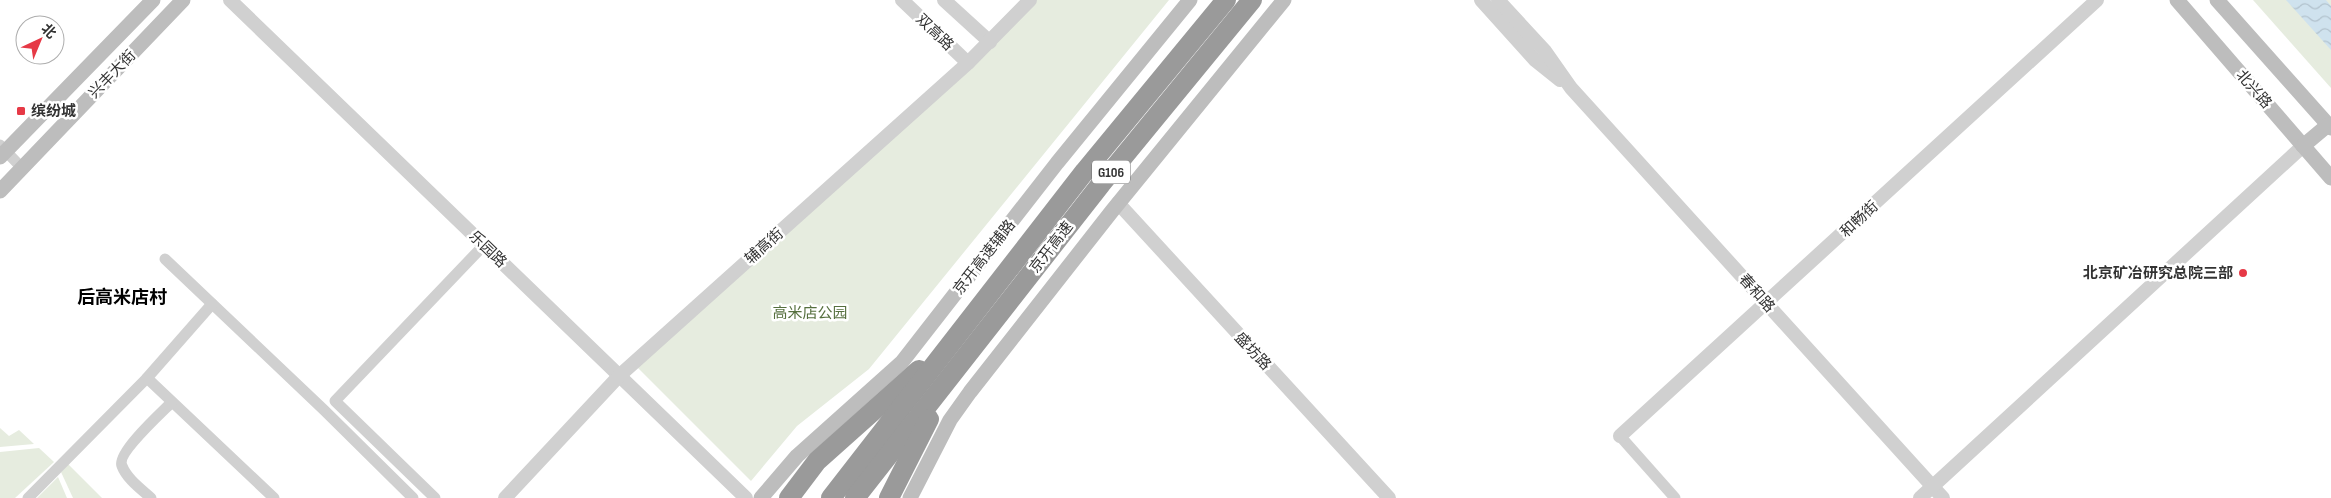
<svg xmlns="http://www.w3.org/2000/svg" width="2331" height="498" font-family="'Sofia Sans Condensed','Noto Sans SC',sans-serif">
	<defs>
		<pattern id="water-waves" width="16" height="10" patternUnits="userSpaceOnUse" patternTransform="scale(1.25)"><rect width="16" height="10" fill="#cfe2ee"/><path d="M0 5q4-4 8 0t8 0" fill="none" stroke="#b2c2cd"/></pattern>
	</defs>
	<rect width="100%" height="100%" fill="#fff"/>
	<g fill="#e6ecdf">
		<polygon points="1030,0 1169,0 869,369 797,426 751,481 633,363"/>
		<polygon points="2253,0 2331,0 2331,88"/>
		<polygon points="0,428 9,436 19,430 34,444 0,447"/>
		<polygon points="39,448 54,462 15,498 0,498 0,452"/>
		<polygon points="68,464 102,498 73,498 61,472"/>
		<polygon points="58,477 67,498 37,498"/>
	</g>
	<polygon fill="url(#water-waves)" points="2286,0 2326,0 2331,6 2331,50"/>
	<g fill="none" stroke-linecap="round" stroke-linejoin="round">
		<g stroke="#d0d0d0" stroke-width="11">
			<polyline points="0,145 22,168"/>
			<polyline points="165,259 324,410 413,498"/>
			<polyline points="147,378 212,304"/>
			<polyline points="1620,436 1675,498"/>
			<polyline points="28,498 147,378 274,498"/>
			<path d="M 151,498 C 141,489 127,479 122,466 C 116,454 161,413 171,403"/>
			<polyline points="435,498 335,401 484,245"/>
		</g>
		<g stroke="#d0d0d0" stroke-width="14">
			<polyline points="230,0 746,498"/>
			<polyline points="902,0 968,63"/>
			<polyline points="944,0 990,42"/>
			<polyline points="1481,0 1535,60 1560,80"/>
			<polyline points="1498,0 1545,51 1571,88 1943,498"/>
			<polyline points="1118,203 1389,498"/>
			<polyline points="1620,436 2097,0"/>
			<polyline points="505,498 619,376 968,63 1030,0"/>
			<polyline points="1920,498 2303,146"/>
		</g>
		<g stroke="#bdbdbd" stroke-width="15">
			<polyline points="2177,0 2331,178"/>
			<polyline points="2217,0 2331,128"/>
			<polyline points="2303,146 2328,125"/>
			<polyline points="0,157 153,0"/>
			<polyline points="0,191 183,0"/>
			<polyline points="761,498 797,456 902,362 1057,163 1190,0"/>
			<polyline points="910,498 950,420 970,392 1112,211 1284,0"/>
		</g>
		<g stroke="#9a9a9a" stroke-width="20">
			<polyline points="789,498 817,461 919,370"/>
			<polyline points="831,498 1085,171 1226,0"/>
			<polyline points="855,498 1101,184 1252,0"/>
			<polyline points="889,498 929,419"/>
		</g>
	</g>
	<g fill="#e63946" stroke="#fff" stroke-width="2">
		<rect x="16" y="106" width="10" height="10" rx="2.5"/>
		<circle cx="2243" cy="273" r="5"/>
	</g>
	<g text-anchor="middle" stroke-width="5" stroke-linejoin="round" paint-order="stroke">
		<rect fill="#fff" stroke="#707070" stroke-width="1" x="1092" y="160.5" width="38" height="23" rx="4"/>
		<g font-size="14" font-weight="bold" fill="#333">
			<text x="1111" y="177">G106</text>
		</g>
		<g font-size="15" fill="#333" stroke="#fff">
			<text transform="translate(935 32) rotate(44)" y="5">双高路</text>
			<text transform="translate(112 74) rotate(-46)" y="5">兴丰大街</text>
			<text transform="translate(2254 89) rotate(49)" y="5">北兴路</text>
			<text transform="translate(1859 219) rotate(-43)" y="5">和畅街</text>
			<text transform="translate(764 246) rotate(-42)" y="5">辅高街</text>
			<text transform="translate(1051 247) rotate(-52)" y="5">京开高速</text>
			<text transform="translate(488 249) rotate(44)" y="5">乐园路</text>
			<text transform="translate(984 257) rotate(-52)" y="5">京开高速辅路</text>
			<text transform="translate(1757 293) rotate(48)" y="5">春和路</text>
			<text transform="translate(1253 351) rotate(47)" y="5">盛坊路</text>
		</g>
		<g font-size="15" font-weight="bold" fill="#333" stroke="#fff" text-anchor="start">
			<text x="31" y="116">缤纷城</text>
			<text x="2233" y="278" text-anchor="end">北京矿冶研究总院三部</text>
		</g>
		<g font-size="15" fill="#56703f" stroke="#fff">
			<text x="810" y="318">高米店公园</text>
		</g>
		<g font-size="18" font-weight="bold" fill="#000" stroke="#fff">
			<text x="122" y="303">后高米店村</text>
		</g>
	</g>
	<g transform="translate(40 40) rotate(44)"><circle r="24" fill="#ffffff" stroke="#adadad"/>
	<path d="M0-4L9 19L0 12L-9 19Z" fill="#e63946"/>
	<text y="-8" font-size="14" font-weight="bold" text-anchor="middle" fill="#333333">北</text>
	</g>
</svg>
